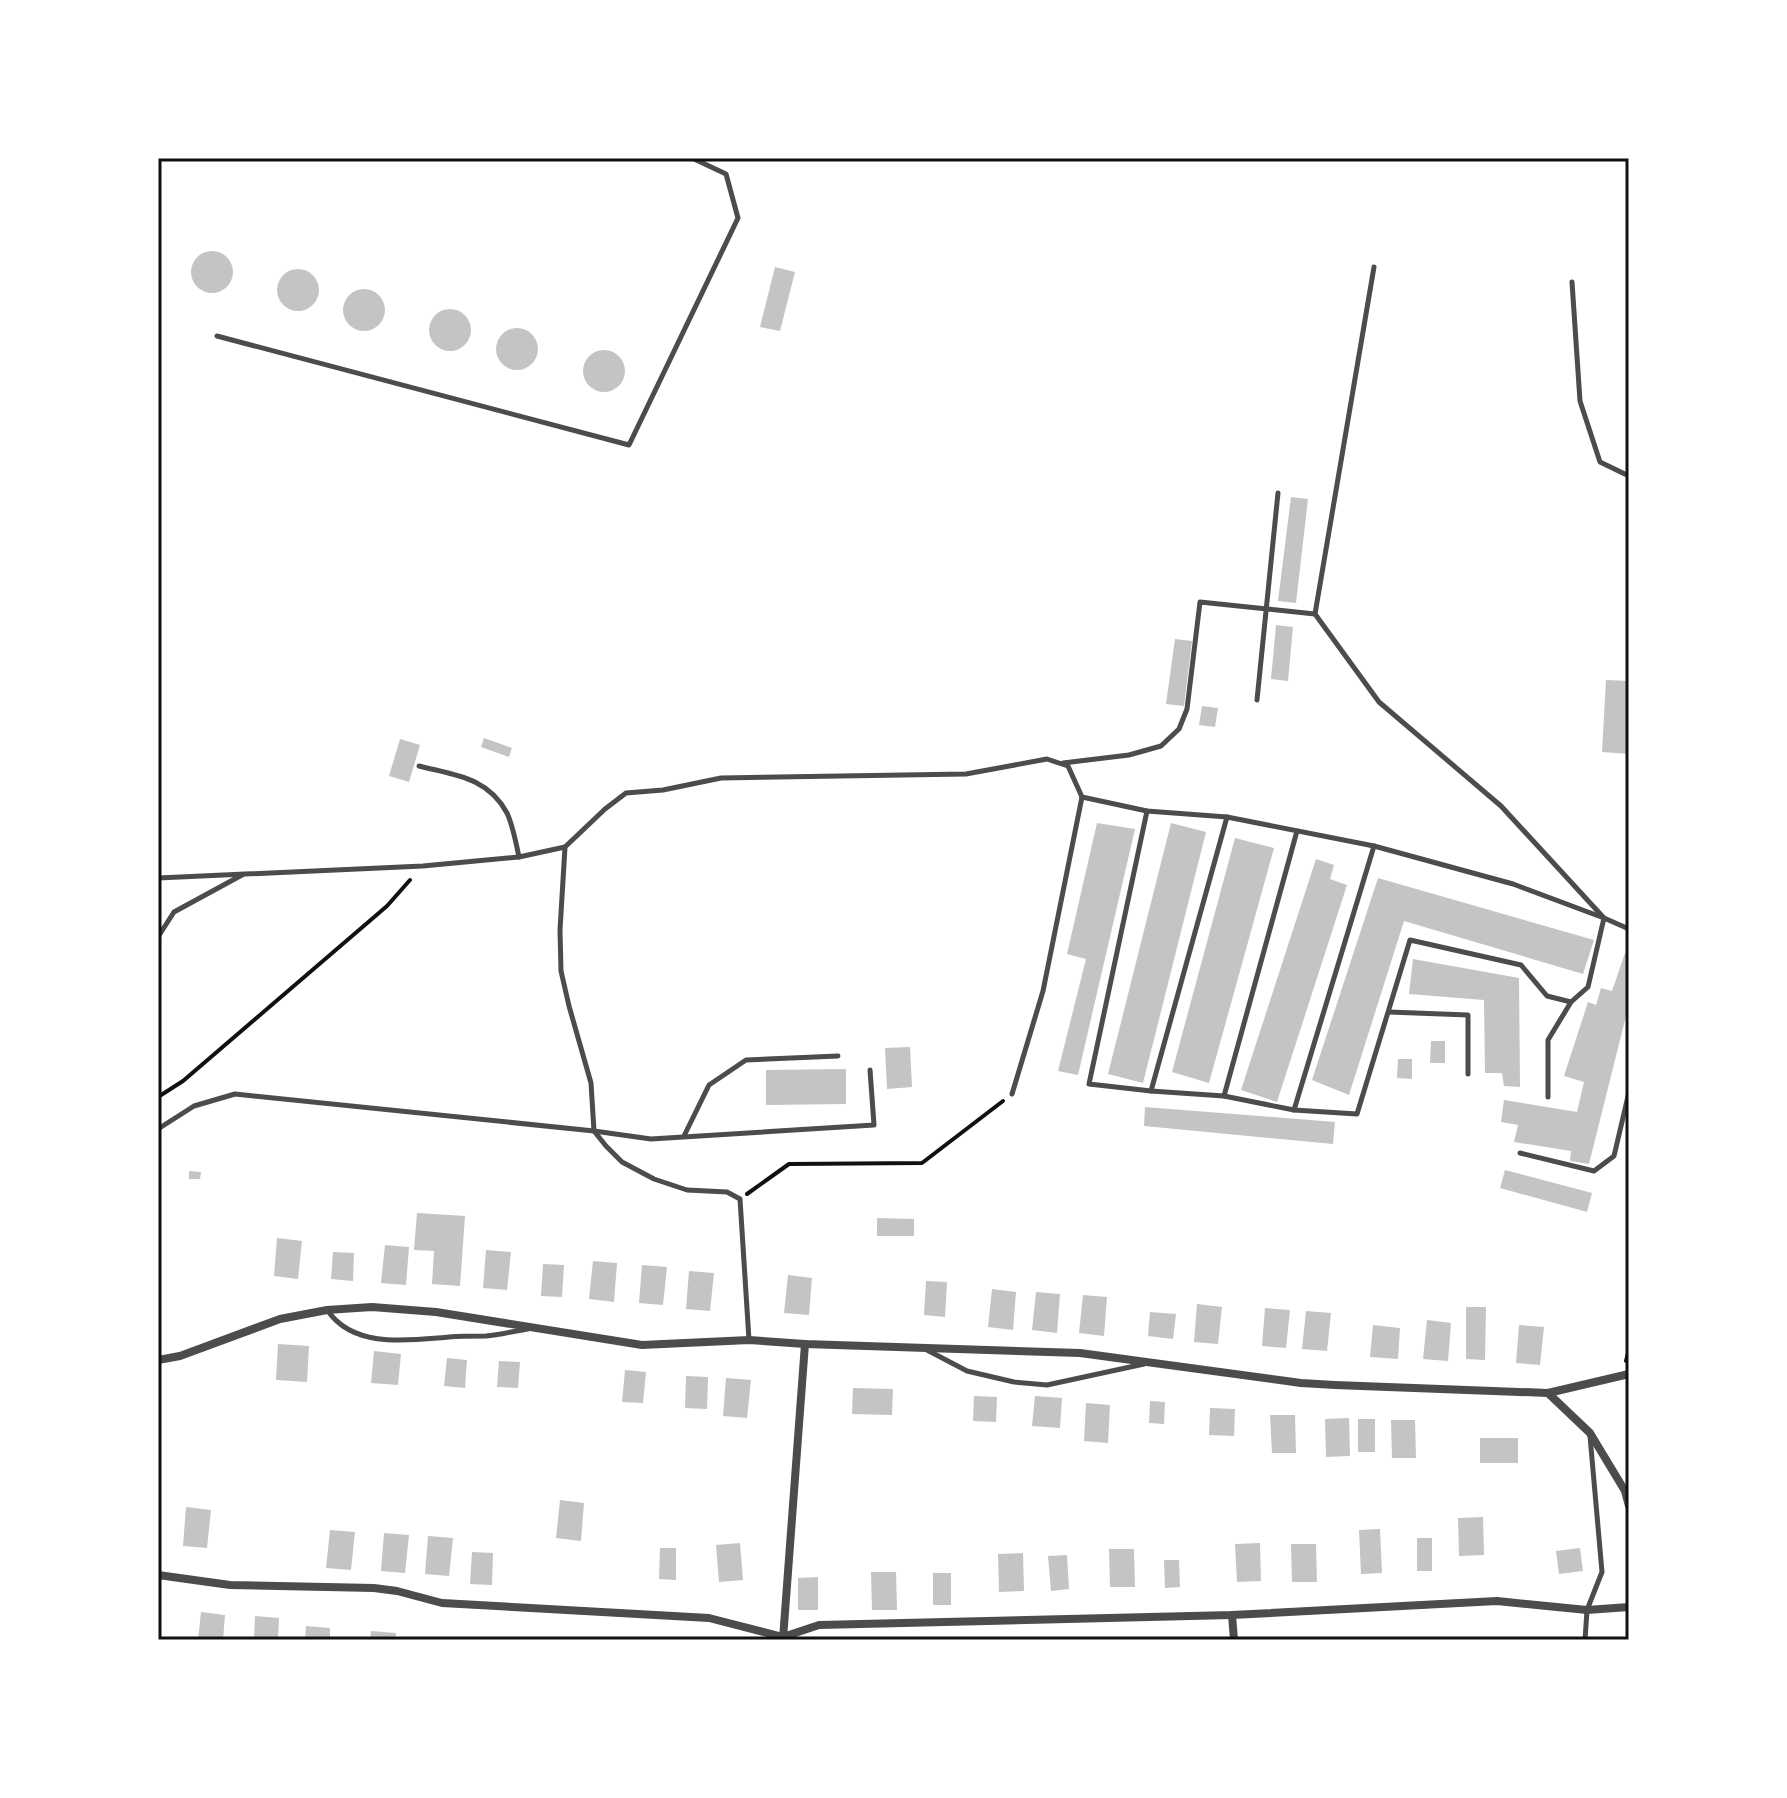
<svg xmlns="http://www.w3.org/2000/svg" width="1787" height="1798" font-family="Helvetica,sans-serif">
	<rect width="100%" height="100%" fill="#fff"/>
	<g fill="#c4c4c4">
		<circle cx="212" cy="272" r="21"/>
		<polygon points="775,267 795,272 780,331 760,327"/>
		<circle cx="298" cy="290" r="21"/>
		<circle cx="364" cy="310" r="21"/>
		<circle cx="450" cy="330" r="21"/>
		<circle cx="517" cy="349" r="21"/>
		<circle cx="604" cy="371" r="21"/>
		<polygon points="1291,497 1308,499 1296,603 1278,601"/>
		<polygon points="1276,625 1293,627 1288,681 1271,679"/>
		<polygon points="1175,639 1192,641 1184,706 1166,704"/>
		<polygon points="1606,680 1629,681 1629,754 1602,752"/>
		<polygon points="1202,706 1218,708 1215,727 1199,725"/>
		<polygon points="484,738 512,748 509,757 481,747"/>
		<polygon points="400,739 420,745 409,782 389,776"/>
		<polygon points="1097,823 1135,829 1078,1075 1058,1071 1086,959 1067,954"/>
		<polygon points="1171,823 1206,832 1143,1083 1108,1074"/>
		<polygon points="1235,838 1274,848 1209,1083 1172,1072"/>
		<polygon points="1316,859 1334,865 1330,879 1347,885 1277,1102 1241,1090"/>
		<polygon points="1378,878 1594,940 1583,974 1404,921 1349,1095 1312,1080"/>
		<polygon points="1625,953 1629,954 1629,1004 1589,1164 1570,1161 1571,1151 1514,1142 1518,1125 1501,1122 1504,1100 1577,1112 1584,1082 1564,1076 1588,1002 1596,1005 1601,988 1612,991"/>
		<polygon points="1413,959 1519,978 1520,1087 1504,1086 1502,1073 1485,1073 1484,1000 1409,994"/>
		<polygon points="1431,1041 1445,1041 1445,1063 1430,1063"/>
		<polygon points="910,1047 912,1087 887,1089 885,1048"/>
		<polygon points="1398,1059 1412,1059 1412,1079 1397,1078"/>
		<polygon points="846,1069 846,1104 766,1105 766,1070"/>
		<polygon points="1145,1107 1335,1122 1333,1144 1144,1126"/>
		<polygon points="1505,1170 1592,1193 1587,1212 1500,1188"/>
		<polygon points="189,1171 201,1172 200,1179 189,1179"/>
		<polygon points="417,1213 465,1216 460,1286 432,1284 434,1251 414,1250"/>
		<polygon points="877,1218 914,1219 914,1236 877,1236"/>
		<polygon points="277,1238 302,1241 298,1279 274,1276"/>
		<polygon points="385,1245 409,1247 406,1285 381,1283"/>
		<polygon points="486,1250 511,1252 507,1290 483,1288"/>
		<polygon points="333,1252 354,1253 353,1281 331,1279"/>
		<polygon points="593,1261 617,1263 614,1302 589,1299"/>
		<polygon points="543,1264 564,1265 562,1297 541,1296"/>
		<polygon points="642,1265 667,1267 663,1305 639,1303"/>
		<polygon points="689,1271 714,1273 710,1311 686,1309"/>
		<polygon points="788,1275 812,1278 809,1315 784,1313"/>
		<polygon points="926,1281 947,1282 945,1317 924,1315"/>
		<polygon points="992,1289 1016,1292 1013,1330 988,1327"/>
		<polygon points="1036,1292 1060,1294 1057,1333 1032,1330"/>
		<polygon points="1083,1295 1107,1297 1104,1336 1079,1333"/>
		<polygon points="1197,1304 1222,1307 1218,1344 1194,1342"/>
		<polygon points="1466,1307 1486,1307 1485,1360 1466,1359"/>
		<polygon points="1265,1308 1290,1310 1286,1348 1262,1346"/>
		<polygon points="1306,1311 1331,1313 1327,1351 1302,1349"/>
		<polygon points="1150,1312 1176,1314 1173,1339 1148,1336"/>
		<polygon points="1427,1320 1451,1323 1448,1361 1423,1359"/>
		<polygon points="1373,1325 1400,1328 1398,1359 1370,1357"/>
		<polygon points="1519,1325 1544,1327 1540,1365 1516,1363"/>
		<polygon points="278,1344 309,1346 307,1382 276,1380"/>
		<polygon points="374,1351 401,1354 398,1385 371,1383"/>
		<polygon points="447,1358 467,1360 465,1388 444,1386"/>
		<polygon points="499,1361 520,1362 518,1388 497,1387"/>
		<polygon points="625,1370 646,1372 643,1403 622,1402"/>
		<polygon points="686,1376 708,1377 707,1409 685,1408"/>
		<polygon points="726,1378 751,1380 747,1418 723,1416"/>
		<polygon points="853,1388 893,1389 892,1415 852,1414"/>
		<polygon points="974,1396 997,1397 996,1422 973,1421"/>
		<polygon points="1035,1396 1062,1398 1060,1428 1032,1426"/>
		<polygon points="1150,1401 1165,1402 1164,1424 1149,1423"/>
		<polygon points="1086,1403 1110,1405 1108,1443 1084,1441"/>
		<polygon points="1210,1408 1235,1409 1234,1436 1209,1435"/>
		<polygon points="1270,1415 1295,1415 1296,1453 1272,1453"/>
		<polygon points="1349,1418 1350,1456 1326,1457 1325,1419"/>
		<rect x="1358" y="1419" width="17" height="33"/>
		<polygon points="1391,1420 1415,1420 1416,1458 1392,1458"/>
		<rect x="1480" y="1438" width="38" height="25"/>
		<polygon points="560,1500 584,1503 581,1541 556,1538"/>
		<polygon points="186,1507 211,1510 207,1548 183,1546"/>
		<polygon points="1483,1517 1484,1555 1459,1556 1458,1518"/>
		<polygon points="1380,1529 1382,1573 1361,1574 1359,1530"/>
		<polygon points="330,1530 355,1532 351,1570 326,1568"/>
		<polygon points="384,1533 409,1535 405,1573 381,1571"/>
		<polygon points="428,1536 453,1538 449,1576 425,1574"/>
		<rect x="1417" y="1538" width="15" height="33"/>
		<polygon points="740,1543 743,1580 719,1582 716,1545"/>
		<polygon points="1260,1543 1261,1581 1237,1582 1235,1544"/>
		<polygon points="1291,1544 1316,1544 1317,1582 1292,1582"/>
		<polygon points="660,1548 676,1548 676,1580 659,1579"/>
		<polygon points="1580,1548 1583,1571 1559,1574 1556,1551"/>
		<polygon points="1109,1549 1134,1549 1135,1587 1110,1587"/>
		<polygon points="472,1552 493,1553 492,1585 470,1584"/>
		<polygon points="1023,1553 1024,1591 999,1592 998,1554"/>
		<polygon points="1067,1555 1069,1589 1051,1591 1048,1556"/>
		<polygon points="1164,1560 1179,1560 1180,1587 1165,1588"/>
		<polygon points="871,1572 896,1572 897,1610 872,1610"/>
		<rect x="933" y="1573" width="18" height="32"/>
		<polygon points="818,1577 818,1610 798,1610 798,1578"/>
		<polygon points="201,1612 225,1615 223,1640 198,1640"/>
		<polygon points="255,1616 279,1618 278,1640 254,1639"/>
		<polygon points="306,1626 330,1628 330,1640 305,1640"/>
		<polygon points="371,1631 396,1633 395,1640 370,1640"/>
	</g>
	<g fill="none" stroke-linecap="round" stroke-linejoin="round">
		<g stroke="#111" stroke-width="4">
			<polyline points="158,1097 183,1081 387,906 410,880"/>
			<polyline points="747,1194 789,1164 922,1163 1003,1101"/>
			<polyline points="1626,1361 1629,1349"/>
		</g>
		<g stroke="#4c4c4c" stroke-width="5">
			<polyline points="1374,267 1315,614 1379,702 1501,806 1604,918 1629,929"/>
			<polyline points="1572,282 1580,401 1600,462 1629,476"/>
			<polyline points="217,336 629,445 738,218 726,174 692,158"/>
			<polyline points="1257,700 1278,493"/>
			<polyline points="1063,763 1129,755 1161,746 1179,729 1187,709 1200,602 1315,614"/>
			<path d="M 419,766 C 454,775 488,777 507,813 C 513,826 516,843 519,857"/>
			<polyline points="1147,811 1089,1084 1151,1091 1224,1096 1294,1110 1374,846"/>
			<polyline points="565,847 560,930 561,971 569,1006 591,1083 594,1131 606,1146 622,1162 654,1179 687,1190 727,1192 740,1199 749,1340"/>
			<polyline points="158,878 423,866 519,857 565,847 605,809 626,793 663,790 721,778 966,774 1047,759 1068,766 1082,797 1147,811 1227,817 1374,846 1513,884 1604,918 1588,987 1571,1002 1547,996 1521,965 1410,940 1357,1114 1294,1110"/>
			<polyline points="158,937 174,912 242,875"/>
			<polyline points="1389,1012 1468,1015 1468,1074"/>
			<polyline points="1151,1091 1227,817"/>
			<polyline points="1012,1094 1043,991 1082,797"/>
			<polyline points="1224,1096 1297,831"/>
			<polyline points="1548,1097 1548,1040 1571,1002"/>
			<polyline points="158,1129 194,1106 235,1094 594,1131 651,1139 874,1125 870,1070"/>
			<polyline points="684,1136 709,1085 746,1060 838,1056"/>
			<polyline points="1520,1153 1594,1171 1614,1156 1629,1092"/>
			<path d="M 328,1311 C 354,1349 410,1340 449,1337 C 461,1336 473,1336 486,1336 C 500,1335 514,1331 528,1329"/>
			<polyline points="927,1350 967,1371 1014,1382 1047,1385 1144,1364"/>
			<polyline points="1585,1640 1587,1610 1602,1572 1590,1436"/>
		</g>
		<g stroke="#4c4c4c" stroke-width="8">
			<polyline points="158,1360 180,1356 280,1319 327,1310 372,1307 436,1312 642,1345 749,1340 805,1344 1080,1353 1301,1383 1335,1385 1548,1393 1629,1374"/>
			<polyline points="1548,1393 1590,1433 1625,1491 1629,1506"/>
			<polyline points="158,1575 230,1585 374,1588 397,1591 442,1603 709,1618 783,1637 819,1625 1232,1615 1497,1601 1587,1610 1629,1607"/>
			<polyline points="1232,1615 1234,1640"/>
			<polyline points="783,1639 805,1344"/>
		</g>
	</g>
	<rect width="1787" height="1798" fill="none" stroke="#ffffff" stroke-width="320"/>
	<rect x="160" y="160" width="1467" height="1478" fill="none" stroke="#111" stroke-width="3"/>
</svg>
